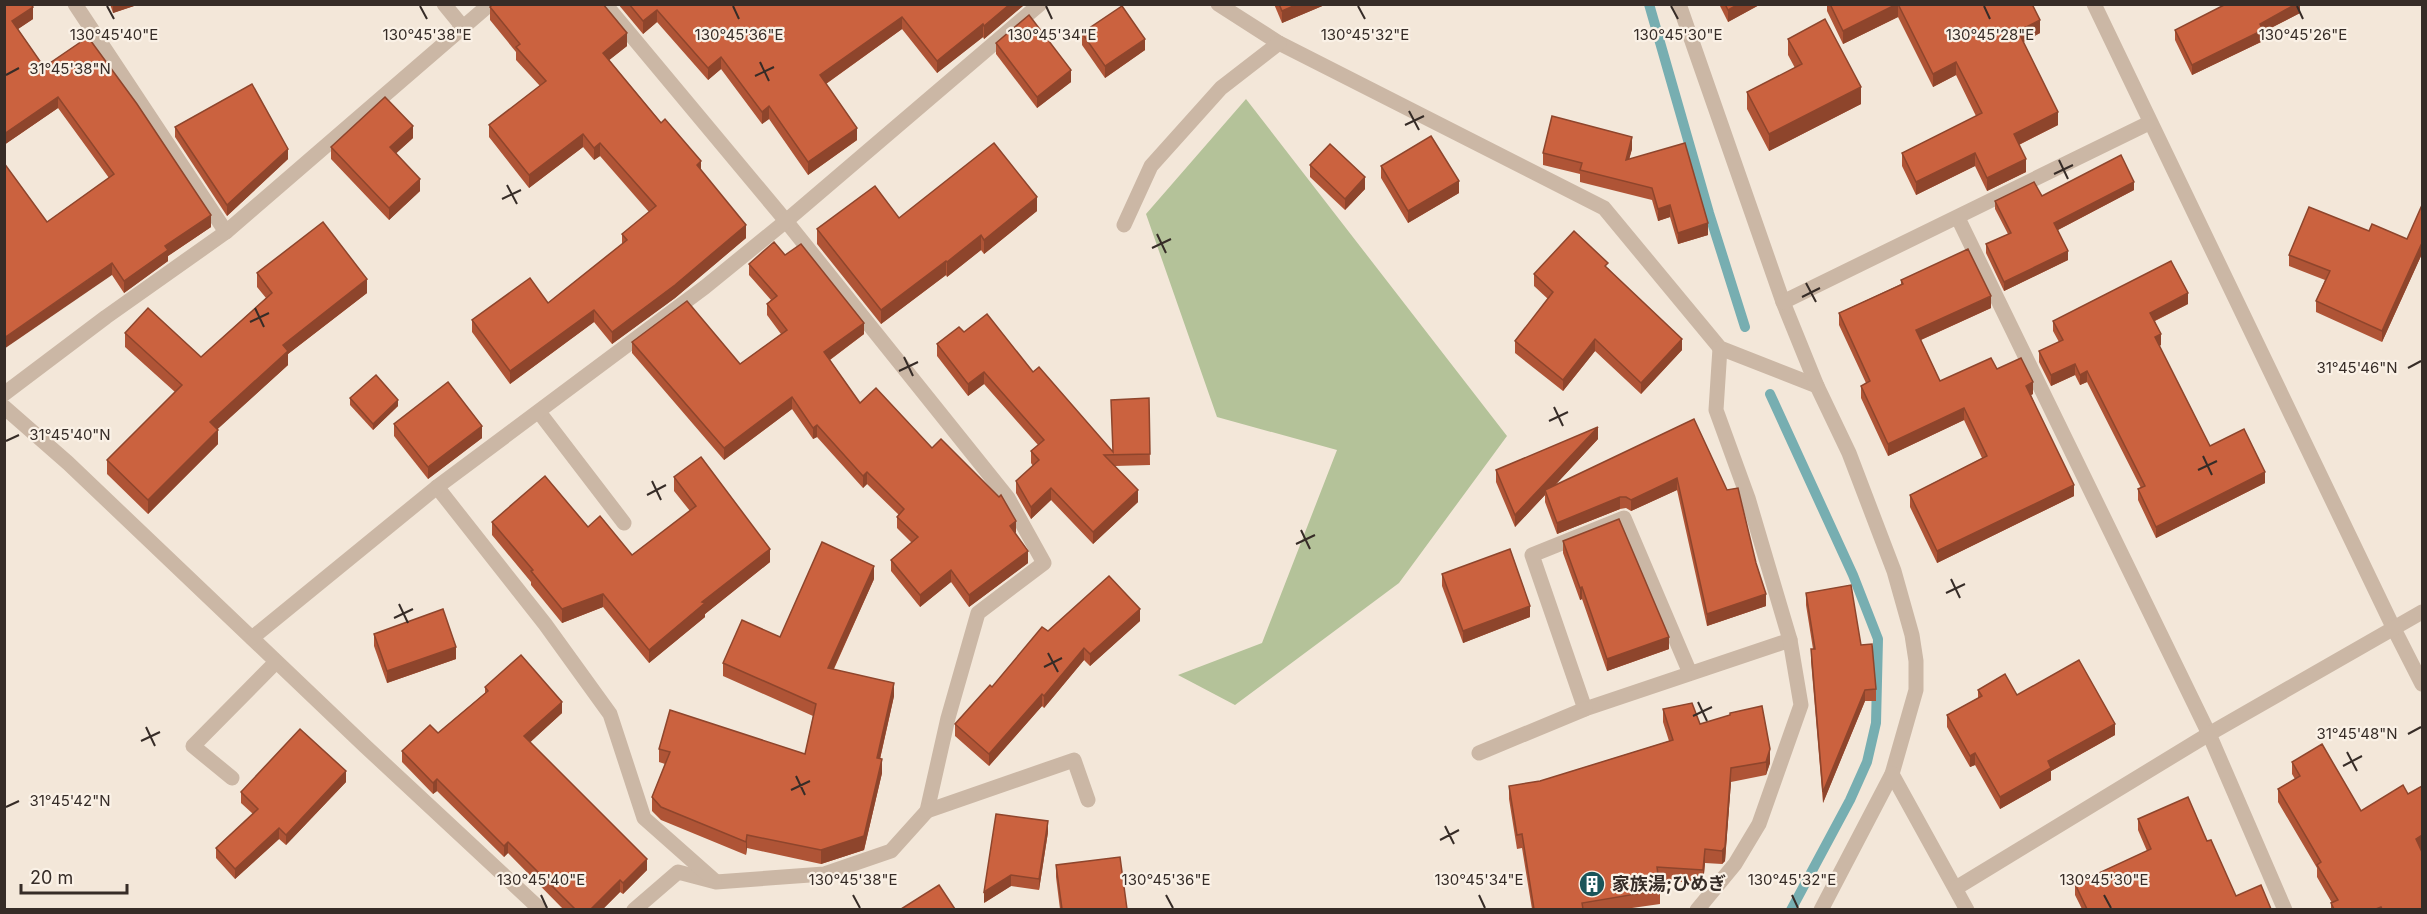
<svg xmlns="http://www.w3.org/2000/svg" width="2427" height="914" font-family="Inter,'Noto Sans JP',sans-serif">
	<rect width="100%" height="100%" fill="#f3e7d9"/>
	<polygon fill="#b4c299" points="1246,99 1507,436 1399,583 1235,705 1178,675 1262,643 1337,450 1217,417 1146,214"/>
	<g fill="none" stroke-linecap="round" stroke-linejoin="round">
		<g stroke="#77aeb1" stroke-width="10">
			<polyline points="1649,4 1709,213 1745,327"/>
			<polyline points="1770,394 1853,575 1878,639 1876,723 1867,762 1850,800 1791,910"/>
		</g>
		<g stroke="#cbb7a5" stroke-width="15">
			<polyline points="75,4 226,232"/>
			<polyline points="444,4 462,26"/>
			<polyline points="605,4 786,221 1008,498 1044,563 978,613 948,718 927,811 891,851 824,874 716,882 678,872 634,910"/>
			<polyline points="1218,4 1279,43 1604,208 1720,348 1817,386"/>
			<polyline points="1679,4 1783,302 1817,386 1849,453 1894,571 1912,635 1916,661 1916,690 1892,774 1821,910"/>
			<polyline points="2094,4 2394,629 2422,684"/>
			<polyline points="1958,218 2209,734 2285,910"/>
			<polyline points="1124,225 1151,166 1221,88 1279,43"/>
			<polyline points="1783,302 2149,123"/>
			<polyline points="4,394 106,317 226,232 490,4"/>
			<polyline points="4,407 68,463 365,746 541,910"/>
			<polyline points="539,412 624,523"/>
			<polyline points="437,487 545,624 610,714 644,818 714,880"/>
			<polyline points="252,638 437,487 705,287 786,221 1040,4"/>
			<polyline points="1690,673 1624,518 1532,555 1585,709 1790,640"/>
			<polyline points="1479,753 1585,709"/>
			<polyline points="1892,774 1967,910"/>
			<polyline points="232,778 193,746 276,662"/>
			<polyline points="927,811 1074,760 1088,800"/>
			<polyline points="1956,888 2209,734 2422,612"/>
			<polyline points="1697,910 1735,864 1759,824 1801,705 1790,640 1748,498 1716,410 1720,348"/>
		</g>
	</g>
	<g fill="#af5436">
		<polygon points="4,4 33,19 18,29 44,67 211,227 168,256 168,261 124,293 112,275 47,222 109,178 58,108 4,145"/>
		<polygon points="110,4 140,4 113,13"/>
		<polygon points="618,4 1024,4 1024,5 984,39 983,37 937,73 902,29 826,84 857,140 808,175 769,119 762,124 721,69 708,80 657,22 643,34"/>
		<polygon points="1274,4 1327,4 1282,23"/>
		<polygon points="1719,4 1761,4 1728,22"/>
		<polygon points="1827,4 2032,4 2040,33 2023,42 2058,125 2019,145 2026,172 1987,191 1975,166 1916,195 1902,166 1902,153 1976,116 1956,75 1933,87 1898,17 1843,44 1827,11"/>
		<polygon points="2300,4 2300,13 2263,32 2263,41 2192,75 2175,40 2175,30"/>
		<polygon points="490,7 627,46 609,60 701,170 746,238 675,298 612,344 594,322 510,384 472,332 472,320 548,303 622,244 622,234 649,212 600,156 594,160 583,147 529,188 489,137 489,125 540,86 516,60 516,52 490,20"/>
		<polygon points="1082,33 1145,50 1105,78 1082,45"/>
		<polygon points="1788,39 1861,104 1769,151 1747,109 1747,92 1795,68 1788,55"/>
		<polygon points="996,43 1071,82 1037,108 996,54"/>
		<polygon points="175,127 288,159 227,216 175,137"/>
		<polygon points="413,138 396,153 420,191 389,220 331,159 331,147"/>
		<polygon points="1632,149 1629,159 1708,235 1678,244 1670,217 1658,221 1652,200 1580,182 1580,174 1543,165 1543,153"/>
		<polygon points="1310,165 1365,189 1345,210 1310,177"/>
		<polygon points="1381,166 1459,193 1408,223 1381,178"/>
		<polygon points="2134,190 2058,230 2068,260 2004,291 1986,253 1986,244 2008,234 1995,209 1995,201 2042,196"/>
		<polygon points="2422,205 2422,257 2421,256 2382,342 2316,312 2316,301 2325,280 2289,266 2289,255 2407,239"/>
		<polygon points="1037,211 984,254 981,250 947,277 946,275 881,324 817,244 817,229 899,218"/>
		<polygon points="785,255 864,334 830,360 860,403 932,448 1016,532 1015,533 1028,563 969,607 951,582 920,607 891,571 891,560 912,543 897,528 897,517 899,515 867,484 863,488 817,437 813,439 792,409 724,460 632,353 632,342 740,364 781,334 767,315 767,304 771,300 749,275 749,264"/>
		<polygon points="1608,268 1682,350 1641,394 1595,351 1563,391 1515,353 1515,341 1548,299 1534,286 1534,274"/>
		<polygon points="257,273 367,293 288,354 288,365 217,429 218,444 148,514 107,474 107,460 175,392 125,347 125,333 201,357 266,298 257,287"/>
		<polygon points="1901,280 1991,308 1921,340 1940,381 1997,369 2033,394 2031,395 2074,496 1937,563 1910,507 1910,495 1982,458 1964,420 1888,456 1861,398 1861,386 1866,383 1839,325 1839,313 1901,284"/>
		<polygon points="2188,304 2155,321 2161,345 2159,346 2210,446 2265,483 2156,538 2138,500 2138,489 2141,488 2087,382 2080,385 2075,375 2051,386 2039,362 2039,351 2059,342 2053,331 2053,321"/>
		<polygon points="964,332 1033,372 1112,452 1149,398 1150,465 1115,466 1138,502 1093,544 1051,500 1031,519 1016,493 1016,481 1033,466 1031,463 1031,451 1038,445 984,384 968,396 937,356 937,344"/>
		<polygon points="350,398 398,406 373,430 350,405"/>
		<polygon points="1694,419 1766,606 1707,626 1677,490 1631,511 1626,508 1620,509 1557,534 1545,502 1545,495 1515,527 1496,482 1496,470 1598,439 1554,486"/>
		<polygon points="394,424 482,438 428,479 394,436"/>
		<polygon points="674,477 770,562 705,614 705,617 649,663 603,607 562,623 531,585 531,582 492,535 492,522 588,527 632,555 690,511 674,491"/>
		<polygon points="1563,541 1669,649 1607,671 1582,599 1580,600 1563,553"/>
		<polygon points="1442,574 1530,617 1463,643 1442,586"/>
		<polygon points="874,579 834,669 894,696 880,759 882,773 864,850 821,864 747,848 746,855 661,820 652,811 652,797 665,764 659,762 659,749 805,754 813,716 723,676 723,663 780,637"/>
		<polygon points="1806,593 1861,645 1876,689 1876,701 1865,701 1823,803 1811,661 1811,649 1813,649 1806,605"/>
		<polygon points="1140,621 1090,666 1084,660 1044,708 1042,706 989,766 955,736 955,724 1048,631"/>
		<polygon points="374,634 456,659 387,683 374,646"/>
		<polygon points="485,687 562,713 530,742 647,870 623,894 620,892 603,909 563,909 508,853 504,857 437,791 433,794 402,762 402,751 438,733 485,693"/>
		<polygon points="1978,690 2017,695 2115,735 2051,771 2051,780 2000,809 1975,765 1970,767 1947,727 1947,715 1978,698"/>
		<polygon points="1663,709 1700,724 1770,763 1766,775 1731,782 1725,861 1722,864 1705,863 1703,884 1659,880 1660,890 1660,904 1625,909 1532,909 1522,848 1517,849 1509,799 1509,786 1540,781 1669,741 1663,722"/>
		<polygon points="2292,762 2361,811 2408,794 2422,786 2422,848 2421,849 2422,909 2331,909 2331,903 2332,903 2317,877 2317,868 2278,802 2278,789 2295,779 2292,774"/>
		<polygon points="346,782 286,845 279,839 235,879 216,858 216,848 253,814 241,803 241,792"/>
		<polygon points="2138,819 2207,841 2236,896 2271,909 2082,909 2075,895 2075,884 2147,851 2138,830"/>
		<polygon points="1048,832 1039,890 1011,886 984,903"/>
		<polygon points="1056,865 1127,909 1060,909 1056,877"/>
	</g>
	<g fill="#8e452c">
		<polygon points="113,4 140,4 113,13"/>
		<polygon points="1010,4 1024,5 984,39 984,26"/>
		<polygon points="1298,4 1327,4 1282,23 1282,11"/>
		<polygon points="1739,4 1761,4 1728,22 1728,10"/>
		<polygon points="1897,4 1898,4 1898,17 1843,44 1843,31"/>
		<polygon points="2296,4 2300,4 2300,13 2263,32 2263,41 2192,75 2192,65 2260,24"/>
		<polygon points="33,7 33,19 12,33 12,21"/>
		<polygon points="657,10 657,22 643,34 643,21"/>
		<polygon points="902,17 902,29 820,88 820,75"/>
		<polygon points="2040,20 2040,33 2018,45 2018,31"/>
		<polygon points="983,24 983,37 937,73 937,61"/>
		<polygon points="627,33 627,46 603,65 603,53"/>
		<polygon points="1145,39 1145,50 1105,78 1105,66"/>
		<polygon points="721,57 721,69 708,80 708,68"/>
		<polygon points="1956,62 1956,75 1933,87 1933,74"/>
		<polygon points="1071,70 1071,82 1037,108 1037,97"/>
		<polygon points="1861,87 1861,104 1769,151 1769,134"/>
		<polygon points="58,97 58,108 4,145 4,134"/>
		<polygon points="769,106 769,119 762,124 762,112"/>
		<polygon points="2058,112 2058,125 2014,147 2014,134"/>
		<polygon points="413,126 413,138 390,159 390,147"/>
		<polygon points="857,128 857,140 808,175 808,162"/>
		<polygon points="583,134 583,147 529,188 529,175"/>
		<polygon points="1632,137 1632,149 1626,171 1626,160"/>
		<polygon points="600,143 600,156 594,160 594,148"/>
		<polygon points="288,149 288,159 227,216 227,205"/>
		<polygon points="1975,153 1975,166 1916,195 1916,182"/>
		<polygon points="2026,159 2026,172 1987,191 1987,178"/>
		<polygon points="701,161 701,173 697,165"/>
		<polygon points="1365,177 1365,189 1345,210 1345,199"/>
		<polygon points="420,179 420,191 389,220 389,208"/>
		<polygon points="1459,181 1459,193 1408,223 1408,211"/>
		<polygon points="2134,182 2134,190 2054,232 2054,223"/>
		<polygon points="1037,197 1037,211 984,254 984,240"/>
		<polygon points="1670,205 1670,217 1658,221 1658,209"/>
		<polygon points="211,215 211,227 168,256 168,261 124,293 124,281 165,246"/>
		<polygon points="1708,223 1708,235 1678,244 1678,233"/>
		<polygon points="746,225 746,238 675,298 612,344 612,332"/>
		<polygon points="981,235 981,250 947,277 947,262"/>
		<polygon points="2421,245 2421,256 2382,342 2382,331"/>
		<polygon points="2068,251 2068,260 2004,291 2004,282"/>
		<polygon points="946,261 946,275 881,324 881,310"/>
		<polygon points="112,263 112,275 4,349 4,338"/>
		<polygon points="367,279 367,293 288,354 288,365 210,436 210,422 283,345"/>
		<polygon points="2188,293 2188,304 2150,323 2150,313"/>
		<polygon points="1991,296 1991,308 1916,342 1916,330"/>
		<polygon points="594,310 594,322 510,384 510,371"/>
		<polygon points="864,323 864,334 824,364 824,352"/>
		<polygon points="2161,334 2161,345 2155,348 2155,337"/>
		<polygon points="1595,339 1595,351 1563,391 1563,380"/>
		<polygon points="1682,339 1682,350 1641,394 1641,383"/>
		<polygon points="2075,364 2075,375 2051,386 2051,375"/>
		<polygon points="2087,371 2087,382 2080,385 2080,375"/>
		<polygon points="984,372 984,384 968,396 968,384"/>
		<polygon points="2033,382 2033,394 2026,397 2026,386"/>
		<polygon points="792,397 792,409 724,460 724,448"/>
		<polygon points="398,400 398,406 373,430 373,424"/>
		<polygon points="1964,408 1964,420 1888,456 1888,444"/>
		<polygon points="817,425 817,437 813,439 813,428"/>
		<polygon points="482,426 482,438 428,479 428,467"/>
		<polygon points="1598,427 1598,439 1547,494 1545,490 1545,495 1515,527 1515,515"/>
		<polygon points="218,430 218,444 148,514 148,500"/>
		<polygon points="867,472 867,484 863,488 863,476"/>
		<polygon points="2265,472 2265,483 2156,538 2156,527"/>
		<polygon points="1677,478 1677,490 1631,511 1631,500"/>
		<polygon points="2074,485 2074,496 1937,563 1937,551"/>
		<polygon points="1051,488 1051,500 1031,519 1031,507"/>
		<polygon points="1138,490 1138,502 1093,544 1093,532"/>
		<polygon points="1620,497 1620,509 1557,534 1557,523"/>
		<polygon points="1016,521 1016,532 1010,538 1010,526"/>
		<polygon points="770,549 770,562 705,614 705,617 649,663 649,650 702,602"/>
		<polygon points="1028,551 1028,563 969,607 969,595"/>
		<polygon points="874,566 874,579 828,681 828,668"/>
		<polygon points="951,570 951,582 920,607 920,595"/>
		<polygon points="1582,587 1582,599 1580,600 1580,588"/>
		<polygon points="603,594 603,607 562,623 562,609"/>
		<polygon points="1766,594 1766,606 1707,626 1707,614"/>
		<polygon points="1530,606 1530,617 1463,643 1463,631"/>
		<polygon points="1140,609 1140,621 1090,666 1090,654"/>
		<polygon points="1669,637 1669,649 1607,671 1607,659"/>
		<polygon points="456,647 456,659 387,683 387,671"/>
		<polygon points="1084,648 1084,660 1044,708 1044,696"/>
		<polygon points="894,683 894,696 877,772 877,758"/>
		<polygon points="1865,690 1865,701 1823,803 1823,792"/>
		<polygon points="1042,694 1042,706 989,766 989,754"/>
		<polygon points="562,702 562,713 524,748 524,736"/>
		<polygon points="2115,724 2115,735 2051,771 2051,780 2000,809 2000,797 2048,761"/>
		<polygon points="1770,749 1770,763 1766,775 1766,762"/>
		<polygon points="1975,753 1975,765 1970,767 1970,756"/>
		<polygon points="882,759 882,773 864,850 821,864 821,850"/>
		<polygon points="1731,768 1731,782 1725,861 1722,864 1722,851"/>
		<polygon points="346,771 346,782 286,845 286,835"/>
		<polygon points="437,779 437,791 433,794 433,783"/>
		<polygon points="1048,821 1048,832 1039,890 1039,879"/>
		<polygon points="279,828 279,839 235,879 235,869"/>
		<polygon points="747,835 747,848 746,855 746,842"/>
		<polygon points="2422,835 2422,848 2416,852 2416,839"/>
		<polygon points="508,842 508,853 504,857 504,846"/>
		<polygon points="1705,849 1705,863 1703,884 1703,870"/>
		<polygon points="647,859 647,870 623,894 623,883"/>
		<polygon points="1011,875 1011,886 984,903 984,892"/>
		<polygon points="620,880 620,892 603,909 591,909"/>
	</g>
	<g fill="#cb623f" stroke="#8e452c" stroke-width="1.5">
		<polygon points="4,4 31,4 33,7 12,21 44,67 88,37 137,104 211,215 165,246 168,250 124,281 112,263 4,338 4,163 47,222 114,174 58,97 4,134"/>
		<polygon points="493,4 603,4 627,33 603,53 661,123 665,119 701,161 697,165 746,225 675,285 612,332 594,310 510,371 472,320 530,278 548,303 627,240 622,234 656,206 600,143 594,148 583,134 529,175 489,125 546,81 516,47 520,44 490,7"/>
		<polygon points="629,4 1010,4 984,26 983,24 937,61 902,17 820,75 857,128 808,162 769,106 762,112 721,57 708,68 657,10 643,21"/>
		<polygon points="1279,4 1298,4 1282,11"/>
		<polygon points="1725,4 1739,4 1728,10"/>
		<polygon points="1830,4 1897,4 1843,31"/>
		<polygon points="1898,4 2032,4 2040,20 2018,31 2058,112 2014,134 2026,159 1987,178 1975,153 1916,182 1902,153 1982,113 1956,62 1933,74"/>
		<polygon points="2226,4 2296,4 2260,24 2263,30 2192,65 2175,30"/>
		<polygon points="1122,6 1145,39 1105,66 1082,33"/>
		<polygon points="1029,15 1071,70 1037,97 996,43"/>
		<polygon points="1825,19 1861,87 1769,134 1747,92 1802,64 1788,39"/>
		<polygon points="252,84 288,149 227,205 175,127"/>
		<polygon points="385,97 413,126 390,147 420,179 389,208 331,147"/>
		<polygon points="1552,116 1632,137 1626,160 1685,143 1708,223 1678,233 1670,205 1658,209 1652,188 1580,170 1582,163 1543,153"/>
		<polygon points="1431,136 1459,181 1408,211 1381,166"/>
		<polygon points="994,143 1037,197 984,240 981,235 947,262 946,261 881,310 817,229 875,186 899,218"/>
		<polygon points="1330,144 1365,177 1345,199 1310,165"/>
		<polygon points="2121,155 2134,182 2054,223 2068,251 2004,282 1986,244 2011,233 1995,201 2034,182 2042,196"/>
		<polygon points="2422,205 2422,246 2421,245 2382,331 2316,301 2330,271 2289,255 2309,207 2369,231 2372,224 2407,239"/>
		<polygon points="323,222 367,279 283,345 288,351 210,422 218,430 148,500 107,460 182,385 125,333 148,308 201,357 272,293 257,273"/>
		<polygon points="1574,231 1608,263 1605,266 1682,339 1641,383 1595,339 1563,380 1515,341 1553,292 1534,274"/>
		<polygon points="774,242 785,255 801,244 864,323 824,352 860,403 876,388 932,448 941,439 999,497 1001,495 1016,521 1010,526 1028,551 969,595 951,570 920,595 891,560 918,537 897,517 904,509 867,472 863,476 817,425 813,428 792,397 724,448 632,342 687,301 740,364 787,330 767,304 777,296 749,264"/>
		<polygon points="1968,249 1991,296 1916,330 1940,381 1991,358 1997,369 2021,358 2033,382 2026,386 2074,485 1937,551 1910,495 1987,456 1964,408 1888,444 1861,386 1870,381 1839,313 1903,284 1901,280"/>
		<polygon points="2171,261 2188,293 2150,313 2161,334 2155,337 2210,446 2244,429 2265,472 2156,527 2138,489 2145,486 2087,371 2080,375 2075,364 2051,375 2039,351 2063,340 2053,321"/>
		<polygon points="987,314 1033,372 1039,367 1113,452 1111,400 1149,398 1150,454 1104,455 1138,490 1093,532 1051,488 1031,507 1016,481 1039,460 1031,451 1044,440 984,372 968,384 937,344 959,327 964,332"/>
		<polygon points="376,375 398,400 373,424 350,398"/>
		<polygon points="448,382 482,426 428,467 394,424"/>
		<polygon points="1694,419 1727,490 1738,488 1756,563 1766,594 1707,614 1677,478 1631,500 1626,497 1620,497 1557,523 1545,490"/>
		<polygon points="1598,427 1515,515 1496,470"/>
		<polygon points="701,457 770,549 702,602 705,603 649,650 603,594 562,609 531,571 533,570 492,522 545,476 588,527 600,516 632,555 696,506 674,477"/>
		<polygon points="1619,519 1669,637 1607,659 1582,587 1580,588 1563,541"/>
		<polygon points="822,542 874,566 828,668 894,683 877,758 882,759 864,836 821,850 747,835 746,842 661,807 652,797 670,752 659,749 670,710 805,754 816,704 723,663 742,620 780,637"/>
		<polygon points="1510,549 1530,606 1463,631 1442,574"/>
		<polygon points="1109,576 1140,609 1090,654 1084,648 1044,696 1042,694 989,754 955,724 990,685 992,687 1042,627 1048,631"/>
		<polygon points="1851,585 1861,645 1872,644 1876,689 1865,690 1823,792 1811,649 1815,649 1806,593"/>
		<polygon points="443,609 456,647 387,671 374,634"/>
		<polygon points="521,655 562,702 524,736 647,859 623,883 620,880 591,909 575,909 508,842 504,846 437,779 433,783 402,751 430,725 438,733 488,691 485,687"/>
		<polygon points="2079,660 2115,724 2048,761 2051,768 2000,797 1975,753 1970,756 1947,715 1982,696 1978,690 2005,674 2017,695"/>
		<polygon points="1692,703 1700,724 1730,715 1730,713 1762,706 1770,749 1766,762 1731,768 1725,847 1722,851 1705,849 1703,870 1657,867 1660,890 1582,903 1583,909 1534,909 1522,834 1517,835 1509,786 1540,781 1673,740 1663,709"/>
		<polygon points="300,729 346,771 286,835 279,828 235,869 216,848 258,809 241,792"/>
		<polygon points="2322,744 2361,811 2403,785 2408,794 2422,786 2422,835 2416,839 2422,852 2422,909 2382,909 2381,907 2376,909 2334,909 2331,903 2338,900 2317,865 2321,862 2278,789 2300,776 2292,762"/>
		<polygon points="2188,797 2207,841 2211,840 2236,896 2261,885 2271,909 2087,909 2075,884 2151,849 2138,819"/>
		<polygon points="996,814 1048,821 1039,879 1011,875 984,892"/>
		<polygon points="1120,857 1127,909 1062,909 1056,865"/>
		<polygon points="939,885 955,909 901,909"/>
	</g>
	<path fill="none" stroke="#362c27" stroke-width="2" d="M 107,6 L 114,19M 420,6 L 427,19M 733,6 L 739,19M 1046,6 L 1052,19M 1358,6 L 1365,19M 1671,6 L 1678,19M 1984,6 L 1990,19M 2297,6 L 2303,19M 760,62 L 769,81M 6,75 L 19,68M 755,76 L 774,67M 1409,111 L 1419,130M 1405,125 L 1424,116M 2059,160 L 2068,179M 2054,174 L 2073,165M 507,185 L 517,204M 502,199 L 521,190M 1157,234 L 1166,253M 1152,248 L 1171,239M 1806,283 L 1816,302M 1802,297 L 1820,288M 255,308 L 264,327M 250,322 L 269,313M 904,357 L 913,376M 2408,368 L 2421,361M 899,371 L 918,362M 1554,407 L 1563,426M 1549,421 L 1568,412M 6,441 L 19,435M 2203,456 L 2212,475M 2198,470 L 2217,461M 652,481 L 661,500M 647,495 L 666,485M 1301,530 L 1310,549M 1296,544 L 1315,535M 1951,579 L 1960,598M 1946,593 L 1965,584M 399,604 L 408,623M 394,618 L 413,609M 1048,653 L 1058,672M 1044,667 L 1062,658M 1698,702 L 1707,721M 1693,716 L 1712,707M 146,727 L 155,746M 2408,734 L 2421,727M 141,741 L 160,732M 2347,752 L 2357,771M 2343,766 L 2362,756M 796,776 L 805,795M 791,790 L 810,781M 6,807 L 19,801M 1445,826 L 1454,844M 1440,840 L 1459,830M 541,895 L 547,908M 853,895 L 860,908M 1166,895 L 1173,908M 1479,895 L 1485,908M 1792,895 L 1798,908M 2104,895 L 2111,908"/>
	<defs>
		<g id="building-disc" transform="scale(1.35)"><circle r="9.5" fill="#1a555a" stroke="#faf1e6"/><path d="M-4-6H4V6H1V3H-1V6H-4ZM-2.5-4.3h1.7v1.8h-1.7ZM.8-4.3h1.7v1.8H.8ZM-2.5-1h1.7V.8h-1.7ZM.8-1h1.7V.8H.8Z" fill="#fff"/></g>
	</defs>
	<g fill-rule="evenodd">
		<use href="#building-disc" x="1592" y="884"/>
	</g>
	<g text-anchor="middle" stroke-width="4.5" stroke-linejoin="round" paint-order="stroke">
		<g font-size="18" font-weight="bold" fill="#362c27" stroke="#faf1e6" text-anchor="start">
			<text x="1612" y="890">家族湯;ひめぎ</text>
		</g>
	</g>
	<g font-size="15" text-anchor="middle" fill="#362c27" stroke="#faf1e6" stroke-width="4.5" stroke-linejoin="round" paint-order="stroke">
		<text x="114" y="40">130°45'40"E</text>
		<text x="1990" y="40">130°45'28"E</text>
		<text x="2303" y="40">130°45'26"E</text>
		<text x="427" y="40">130°45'38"E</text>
		<text x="739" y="40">130°45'36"E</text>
		<text x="1052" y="40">130°45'34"E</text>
		<text x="1365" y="40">130°45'32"E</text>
		<text x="1678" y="40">130°45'30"E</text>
		<text x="70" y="74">31°45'38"N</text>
		<text x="2357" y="373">31°45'46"N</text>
		<text x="70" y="440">31°45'40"N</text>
		<text x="2357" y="739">31°45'48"N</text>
		<text x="70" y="806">31°45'42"N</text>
		<text x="541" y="885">130°45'40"E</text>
		<text x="853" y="885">130°45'38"E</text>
		<text x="1166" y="885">130°45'36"E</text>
		<text x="1479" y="885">130°45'34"E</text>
		<text x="1792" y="885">130°45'32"E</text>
		<text x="2104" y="885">130°45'30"E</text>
	</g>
	<rect width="2427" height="914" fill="none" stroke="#362c27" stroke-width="12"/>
	<path d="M21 884v9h106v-9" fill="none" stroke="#362c27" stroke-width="3"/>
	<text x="30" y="884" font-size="18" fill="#362c27" stroke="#faf1e6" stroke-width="4.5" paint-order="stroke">20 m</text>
</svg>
